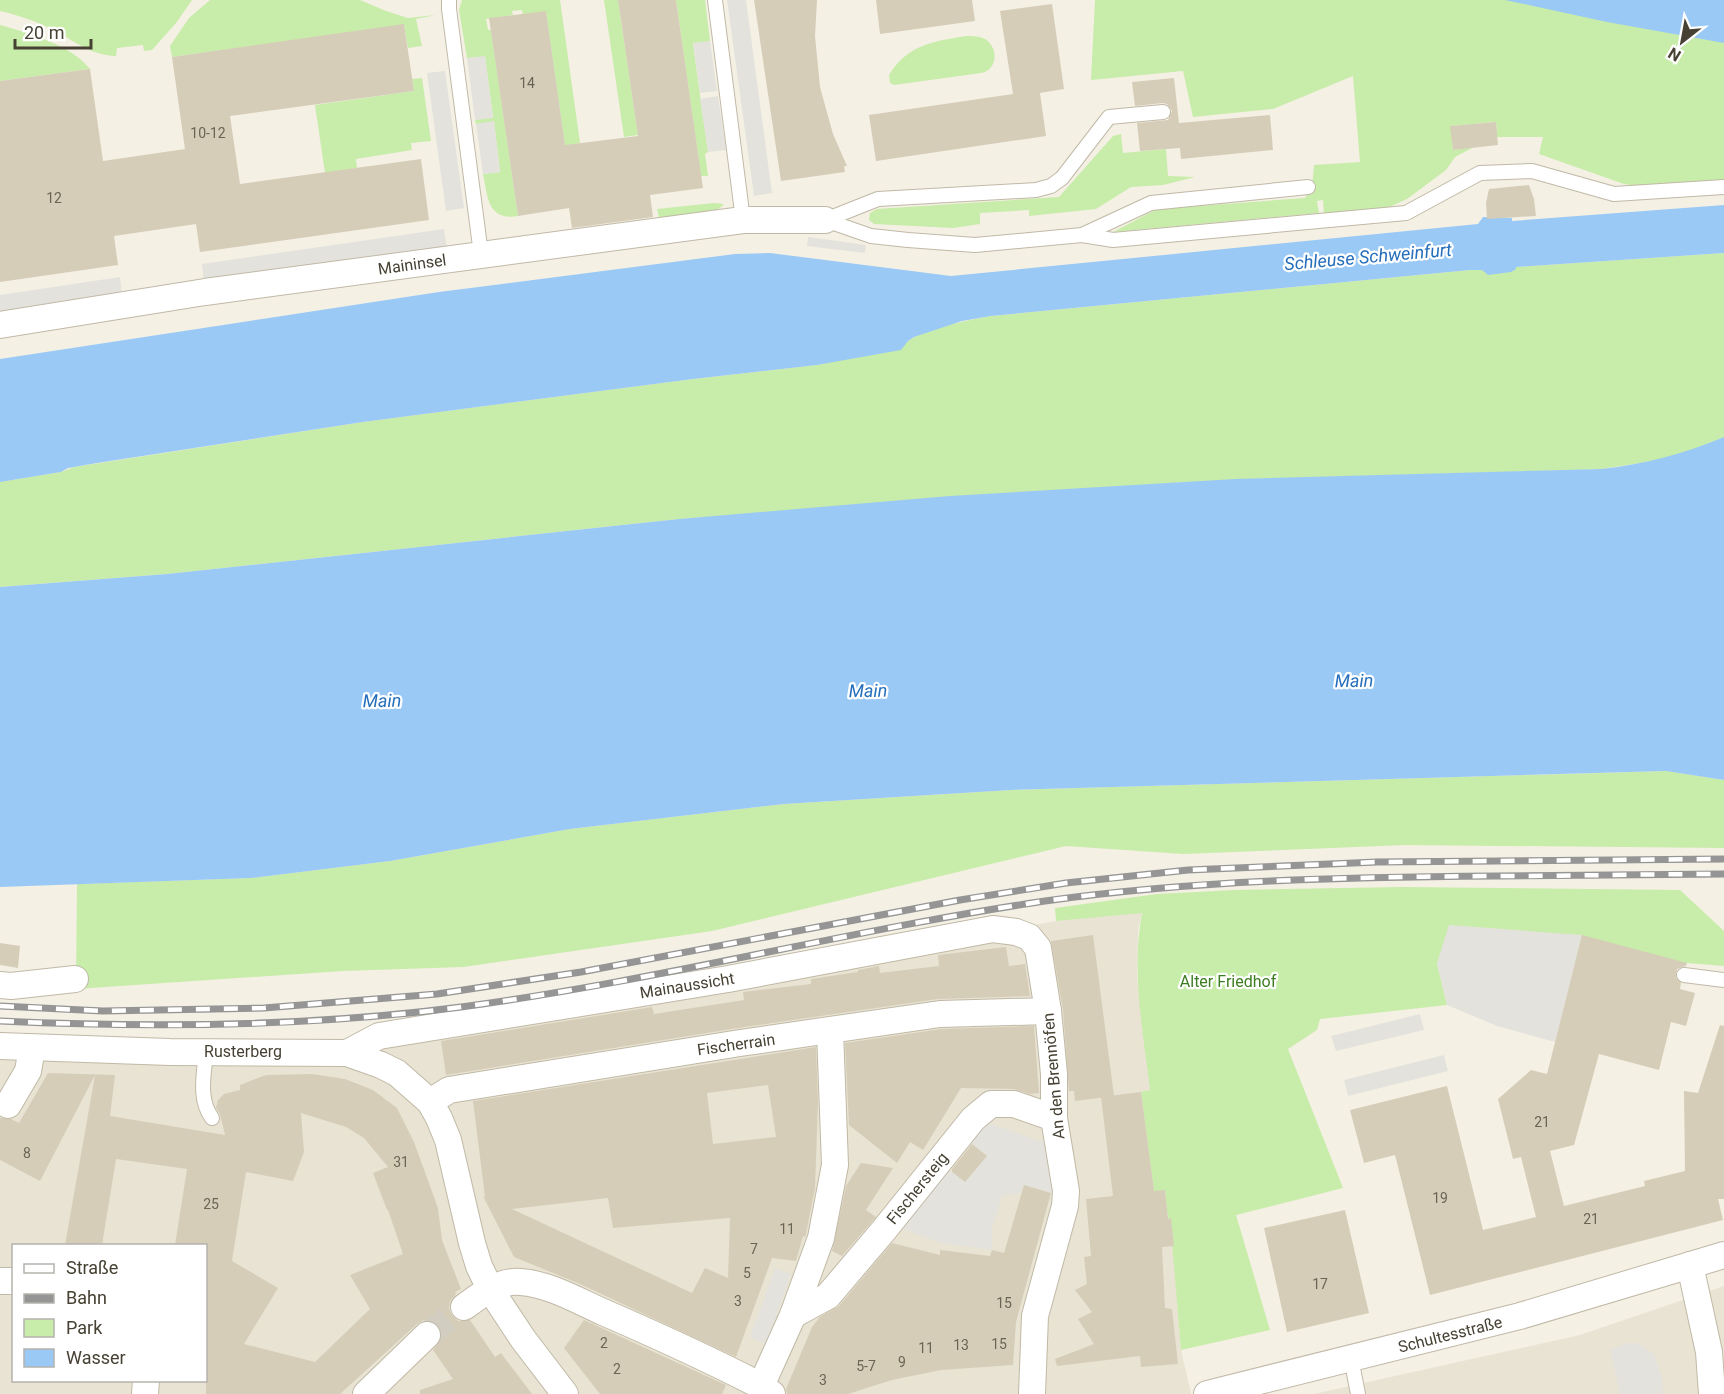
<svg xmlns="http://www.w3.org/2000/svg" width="1724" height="1394" font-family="Roboto,sans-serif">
	<rect width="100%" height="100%" fill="#f4f0e4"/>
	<g fill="#e8e3d2" fill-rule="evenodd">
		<path d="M 1142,912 L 1138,931 L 1137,977 L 1150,1090 L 1141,1092 L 1165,1190 L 1168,1218 L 1171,1218 L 1181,1350 L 1191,1394 L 0,1394 L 0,1050 L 292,1059 L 1056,921 ZM 14,1246 L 206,1246 L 206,1380 L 14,1380 Z"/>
		<polygon points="1724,1286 1724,1394 1314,1394 1580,1335"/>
	</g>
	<g fill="#c8eca9">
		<path d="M 0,0 L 192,0 L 176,23 L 152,50 L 144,51 L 143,45 L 117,48 L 116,56 C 90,55 75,41 53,30 C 36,21 18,15 0,11 Z"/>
		<polygon points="210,0 360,0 386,11 408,18 436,15 416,19 422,46 408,48 404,25 172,57 170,46 189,18"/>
		<path d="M 462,0 L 560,0 L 580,143 L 565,146 L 546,12 L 523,15 L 522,10 L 512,11 L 513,15 L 486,19 L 488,30 L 491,30 L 518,216 C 487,221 488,197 483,174 L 500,172 L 494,122 L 476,124 L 475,120 L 493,117 L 485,57 L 467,58 L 459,10 Z"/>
		<polygon points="604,0 618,0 638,135 624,137"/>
		<polygon points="676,0 705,0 710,41 693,44 708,152 705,154 708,176 701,176"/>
		<polygon points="1095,0 1724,0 1724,181 1639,186 1624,184 1539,154 1543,137 1497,137 1496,122 1451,126 1453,150 1474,147 1455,157 1446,170 1407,199 1389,207 1324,214 1323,200 1317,201 1319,213 1113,232 1157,209 1305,198 1312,187 1314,165 1360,162 1353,76 1273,109 1193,117 1183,71 1091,80"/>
		<path d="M 0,25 C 29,33 71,45 90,69 L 0,81 Z"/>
		<path d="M 966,36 C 973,36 979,36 985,39 C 999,48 998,70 981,73 L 894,85 L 890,83 L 889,75 C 907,45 934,41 966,36 Z"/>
		<polygon points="422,78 431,141 411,143 412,150 356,159 357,168 325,173 315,105 414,91 412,79"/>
		<polygon points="1121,134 1123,153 1166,149 1168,176 1195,177 1163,185 1131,187 1096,209 1029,216 1029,210 980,213 980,224 953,228 874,224 869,220 870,213 877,209 1059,197 1113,136"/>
		<path d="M 714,203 L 724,204 C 711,219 677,221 659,218 L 657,209 Z"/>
		<path d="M 1724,253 L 1724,437 L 1690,451 L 1654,461 L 1601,469 L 1175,483 L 679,519 L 167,574 L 0,587 L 0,482 L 61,472 L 74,467 L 363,422 L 693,379 L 817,365 L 904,345 C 918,329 970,320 991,316 L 1470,270 Z"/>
		<polygon points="1667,771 1724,780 1724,848 1405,845 1183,854 1066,846 712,931 463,967 343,971 76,989 77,884 251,878 390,861 570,829 784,804 1011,790"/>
		<path d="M 1402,887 L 1680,890 L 1724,931 L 1724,966 L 1687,963 L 1437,963 L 1447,1005 L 1320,1019 L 1317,1030 L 1288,1049 L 1343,1188 L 1236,1215 L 1270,1330 L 1181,1350 L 1170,1218 L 1168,1219 L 1165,1191 L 1154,1191 L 1141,1092 L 1150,1090 C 1143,1031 1131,971 1142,913 L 1056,921 L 1055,908 L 1157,894 L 1235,890 Z"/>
	</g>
	<g fill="#e4e2dd">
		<polygon points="727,0 746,0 772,193 754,196"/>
		<polygon points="710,41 717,91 700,93 693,43"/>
		<polygon points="485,56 493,118 475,120 467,58"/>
		<polygon points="445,71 464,208 446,211 427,73"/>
		<polygon points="718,96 726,150 708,152 700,99"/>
		<polygon points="494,121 500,172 483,174 476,124"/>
		<polygon points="444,229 447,249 204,284 202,264"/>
		<polygon points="808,237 866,245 865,253 807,246"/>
		<polygon points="120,277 122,295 0,313 0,295"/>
		<polygon points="1449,925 1582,935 1555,1042 1497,1026 1447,1005 1437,963"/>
		<polygon points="1420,1014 1424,1030 1336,1051 1331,1036"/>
		<polygon points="1444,1055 1448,1071 1348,1096 1344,1080"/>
		<polygon points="985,1122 1049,1144 1055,1174 1051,1193 1024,1185 1021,1193 1002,1196 992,1228 992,1250 942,1243 902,1229 948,1169 965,1182 986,1157 970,1143"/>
		<polygon points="775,1268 791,1274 766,1344 750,1338"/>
		<polygon points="1627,1343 1638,1343 1654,1354 1662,1377 1663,1394 1620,1394 1610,1350"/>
	</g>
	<g fill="#9bc9f6">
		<polygon points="1505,0 1724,0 1724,43 1607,22"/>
		<polygon points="1724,205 1724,253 1516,267 1516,269 1511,272 1488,275 1482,270 1470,270 991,316 962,321 914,337 908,341 901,350 817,365 693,379 363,422 97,463 68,468 61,472 0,482 0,359 439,292 735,254 770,253 951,276 1478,224 1483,217 1512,218 1512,221"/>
		<path d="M 1724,437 L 1724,780 L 1666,771 L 1011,790 L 784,804 L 570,829 L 390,861 L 251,878 L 0,887 L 0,587 L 167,574 L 679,519 L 950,496 L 1235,479 L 1601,469 C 1645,464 1684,454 1724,437 Z"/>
	</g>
	<g fill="#d6cdb9" fill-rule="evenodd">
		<polygon points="618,0 676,0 703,188 650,195 653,217 572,228 569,208 518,216 489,18 546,11 565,145 638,136"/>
		<polygon points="754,0 817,0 815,36 820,87 833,134 847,166 844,166 845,172 781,181"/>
		<polygon points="876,0 972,0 975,21 880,34"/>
		<polygon points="1052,4 1064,89 1040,93 1046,136 876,161 869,115 1013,94 1000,11"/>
		<polygon points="404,24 414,91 230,116 240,184 421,159 429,220 200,252 196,224 114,236 118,265 0,282 0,81 90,69 103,161 185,149 172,57"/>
		<polygon points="1174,78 1179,123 1270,115 1273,150 1181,159 1180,148 1140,151 1137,123 1168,120 1172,111 1167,104 1163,103 1135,106 1132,82"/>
		<polygon points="1496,122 1498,145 1453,150 1450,126"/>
		<polygon points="1529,185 1534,199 1536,216 1487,219 1486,203 1489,189"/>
		<polygon points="1093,935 1114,1096 1075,1101 1074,1091 1069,1091 1063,1010 1051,941"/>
		<polygon points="1582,935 1687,963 1686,966 1677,969 1676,978 1681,983 1680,989 1695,993 1686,1026 1671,1022 1659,1070 1599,1054 1574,1145 1550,1151 1564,1206 1645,1186 1644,1181 1685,1171 1684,1091 1698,1093 1720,1025 1724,1026 1724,1199 1718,1199 1723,1220 1430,1295 1395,1155 1364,1163 1350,1110 1447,1086 1483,1230 1536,1217 1521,1157 1513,1159 1498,1099 1531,1070 1547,1074"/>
		<polygon points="0,943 20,946 18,968 0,965"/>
		<polygon points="1006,947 1009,966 1025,964 1030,996 938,999 738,1028 446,1075 441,1041 652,1007 654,1014 744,1000 743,992 811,984 811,979 858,972 858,970 879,966 880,973 939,966 938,955"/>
		<polygon points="1034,1026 1039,1093 1030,1094 1014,1089 961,1088 923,1150 910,1142 897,1163 849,1125 845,1043 941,1029"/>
		<path d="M 816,1047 L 818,1102 L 815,1188 L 806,1234 L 805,1237 L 803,1236 L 796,1261 L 772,1258 L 736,1357 L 580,1284 L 514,1257 L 483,1196 L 485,1197 L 473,1101 ZM 768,1085 L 776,1137 L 713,1144 L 707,1093 ZM 608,1198 L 613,1228 L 730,1218 L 728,1278 L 705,1268 L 692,1293 L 512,1209 Z"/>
		<path d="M 48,1073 L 115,1075 L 110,1116 L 225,1135 L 220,1114 L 216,1108 L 218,1100 L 224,1094 L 240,1090 L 240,1085 L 266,1075 L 312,1074 L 345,1079 L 373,1090 L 397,1108 L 414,1142 L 438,1208 L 442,1240 L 461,1289 L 455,1292 L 456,1294 L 450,1301 L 449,1309 L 452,1315 L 458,1321 L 470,1320 L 495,1357 L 501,1353 L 532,1394 L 420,1394 L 420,1390 L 453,1379 L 433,1350 L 441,1340 L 441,1331 L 437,1324 L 432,1321 L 424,1320 L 417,1324 L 340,1394 L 206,1394 L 206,1245 L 175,1245 L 187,1169 L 116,1159 L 102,1245 L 65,1245 L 95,1075 L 40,1181 L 0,1160 L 0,1118 L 11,1119 L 19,1123 ZM 301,1113 L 346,1127 L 364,1138 L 388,1167 L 373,1173 L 387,1210 L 388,1210 L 403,1254 L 350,1275 L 370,1309 L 315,1362 L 244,1344 L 278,1288 L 232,1261 L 246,1172 L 293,1181 L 304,1152 Z"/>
		<polygon points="1141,1092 1154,1191 1165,1190 1168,1219 1171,1218 1174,1246 1162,1247 1165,1308 1172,1309 1178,1364 1141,1367 1140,1356 1057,1366 1055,1359 1094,1344 1078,1319 1092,1312 1075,1290 1087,1284 1084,1257 1091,1256 1086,1199 1113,1196 1101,1097"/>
		<polygon points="972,1144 987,1156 965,1182 952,1172 952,1169"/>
		<polygon points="861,1163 893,1168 866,1210 876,1217 842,1256 832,1251 846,1186"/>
		<polygon points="1024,1185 1051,1193 1016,1322 1013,1365 941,1370 892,1380 848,1394 787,1394 786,1389 812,1327 820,1317 839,1306 892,1243 940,1255 940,1250 990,1256 992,1250 1004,1253"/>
		<polygon points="1345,1210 1369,1313 1287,1332 1264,1228"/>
		<polygon points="584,1320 726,1385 722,1394 600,1394 564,1348"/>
	</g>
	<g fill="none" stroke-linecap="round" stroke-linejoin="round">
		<polyline stroke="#d1cdc1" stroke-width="26" stroke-dasharray="26 13" stroke-linecap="butt" points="427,1335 464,1307"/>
		<g stroke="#c0b9a6" stroke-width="16">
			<g id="lane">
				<polyline points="449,0 449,9 481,254"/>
				<polyline points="715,0 743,220"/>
				<polyline points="825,220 871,236 908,240 975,245 1082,235 1113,240 1406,213 1480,173 1532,171 1614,194 1724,187"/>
				<polyline points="825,220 878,199 1036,190 1051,186 1062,178 1109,117 1163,112"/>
				<polyline points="1082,235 1151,203 1308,187"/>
				<polyline points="1684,975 1724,980"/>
				<path d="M 206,1052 C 204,1074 198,1099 212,1118"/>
				<polyline points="1351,1358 1358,1394"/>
			</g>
		</g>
		<g stroke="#c0b9a6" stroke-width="28">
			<g id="street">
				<polyline points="0,325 205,292 743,220 825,220"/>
				<polyline points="0,985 11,986 75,979"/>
				<polyline points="0,1046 170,1052 347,1053 381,1065 397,1073 430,1102 439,1118 448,1140 472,1243 479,1266 490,1289 523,1339 565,1394"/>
				<polyline points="347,1053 379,1036 728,979 993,929 1016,932 1029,937 1038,948 1048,1011 1054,1074 1054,1118 1066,1191 1065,1206 1035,1316 1032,1394"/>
				<polyline points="430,1102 449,1090 740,1043 940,1014 1048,1011"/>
				<polyline points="8,1105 28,1071 32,1048"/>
				<polyline points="1690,1265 1709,1352 1712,1394"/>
				<polyline points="0,1281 14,1281"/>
				<path d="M 464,1307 C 481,1295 498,1280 521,1282 C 549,1284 578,1301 603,1312 C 656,1335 709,1359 761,1386 L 772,1394"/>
				<polyline points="793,1315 828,1296 884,1230 973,1119 991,1104 1014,1104 1054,1118"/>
				<polyline points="761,1386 793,1315 821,1238 835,1165 830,1031"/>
				<polyline points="145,1394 146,1380"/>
				<polyline points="366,1394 427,1335"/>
				<polyline points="1207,1394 1520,1316 1724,1255"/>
			</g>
		</g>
		<use href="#lane" stroke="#fff" stroke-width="14"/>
		<use href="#street" stroke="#fff" stroke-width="26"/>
		<g stroke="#959595" stroke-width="7">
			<g id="rail">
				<polyline points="0,1006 103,1011 264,1008 437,994 581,972 960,900 1066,883 1188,870 1377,862 1724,859"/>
				<path d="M 0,1021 C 154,1028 308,1027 461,1007 C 657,981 849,930 1045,901 C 1195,880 1346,877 1497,876 C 1573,876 1648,874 1724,874"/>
			</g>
		</g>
		<use href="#rail" stroke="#fff" stroke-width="4.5" stroke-dasharray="14" stroke-linecap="butt"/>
	</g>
	<g text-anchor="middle" stroke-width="4.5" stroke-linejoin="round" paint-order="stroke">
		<g font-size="14" fill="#6a6454">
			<text x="527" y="88">14</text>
			<text x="208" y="138">10-12</text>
			<text x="54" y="203">12</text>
			<text x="1542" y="1127">21</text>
			<text x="27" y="1158">8</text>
			<text x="401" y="1167">31</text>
			<text x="1440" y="1203">19</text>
			<text x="211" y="1209">25</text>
			<text x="1591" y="1224">21</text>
			<text x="787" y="1234">11</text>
			<text x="754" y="1254">7</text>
			<text x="747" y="1278">5</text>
			<text x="1320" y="1289">17</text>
			<text x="738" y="1306">3</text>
			<text x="1004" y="1308">15</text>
			<text x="604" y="1348">2</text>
			<text x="999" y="1349">15</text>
			<text x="961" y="1350">13</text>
			<text x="926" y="1353">11</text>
			<text x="902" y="1367">9</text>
			<text x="866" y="1371">5-7</text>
			<text x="617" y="1374">2</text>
			<text x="823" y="1385">3</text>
		</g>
		<g font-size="16" fill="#464133" stroke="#fff">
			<text transform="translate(412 264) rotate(-8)" y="6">Maininsel</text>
			<text transform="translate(687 985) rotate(-9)" y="6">Mainaussicht</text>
			<text transform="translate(736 1044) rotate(-8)" y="6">Fischerrain</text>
			<text x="243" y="1057">Rusterberg</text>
			<text transform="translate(1053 1076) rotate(-95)" y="6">An den Brennöfen</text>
			<text transform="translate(917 1188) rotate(-51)" y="6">Fischersteig</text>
			<text transform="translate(1450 1334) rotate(-14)" y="6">Schultesstraße</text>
		</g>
		<g font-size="16" fill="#3d7d22" stroke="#fff">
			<text x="1228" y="987">Alter Friedhof</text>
		</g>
		<g font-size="18" font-style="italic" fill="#246ebb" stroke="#fff">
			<text transform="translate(1368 257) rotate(-5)" y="6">Schleuse Schweinfurt</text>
			<text transform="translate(1354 681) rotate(-1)" y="6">Main</text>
			<text transform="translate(868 691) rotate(-1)" y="6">Main</text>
			<text transform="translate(382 701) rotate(-1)" y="6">Main</text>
		</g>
	</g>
	<rect x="12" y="1244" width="195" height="138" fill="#ffffff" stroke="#b5b3ad" stroke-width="1.5"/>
	<rect x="24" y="1264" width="30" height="9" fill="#ffffff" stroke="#b5b3ad" stroke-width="1.5"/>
	<text x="66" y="1274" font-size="18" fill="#464133">Straße</text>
	<rect x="24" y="1294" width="30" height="9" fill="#959595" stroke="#b5b3ad" stroke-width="1.5"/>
	<text x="66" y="1304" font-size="18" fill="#464133">Bahn</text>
	<rect x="24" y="1319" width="30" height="18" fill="#c8eca9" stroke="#b5b3ad" stroke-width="1.5"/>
	<text x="66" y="1334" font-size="18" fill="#464133">Park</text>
	<rect x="24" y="1349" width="30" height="18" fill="#9bc9f6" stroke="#b5b3ad" stroke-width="1.5"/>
	<text x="66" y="1364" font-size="18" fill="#464133">Wasser</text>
	<g transform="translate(1682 42) rotate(211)" stroke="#ffffff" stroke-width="4.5" paint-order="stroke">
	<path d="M0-4.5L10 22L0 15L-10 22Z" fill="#464133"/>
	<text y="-9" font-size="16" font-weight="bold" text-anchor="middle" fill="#464133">N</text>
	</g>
	<path d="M15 39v9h76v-9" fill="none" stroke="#464133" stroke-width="3"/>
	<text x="24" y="39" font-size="18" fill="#464133" stroke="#ffffff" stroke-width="4.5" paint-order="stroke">20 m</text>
</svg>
